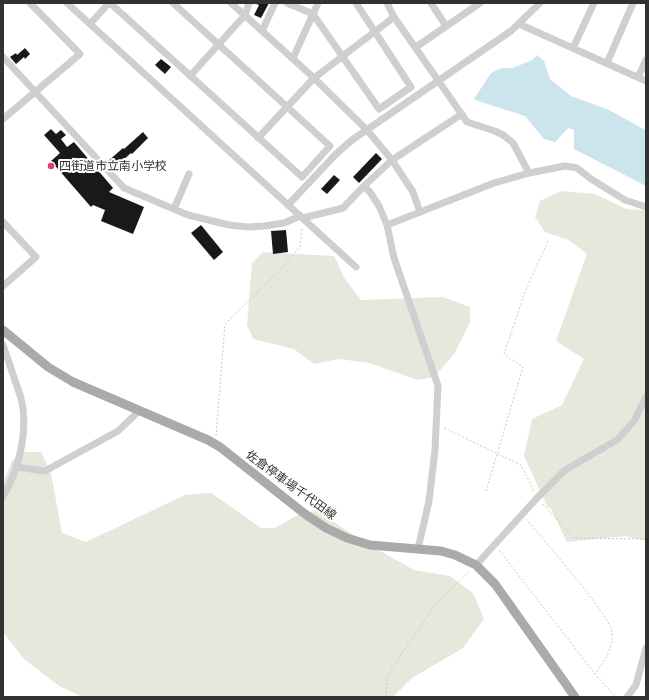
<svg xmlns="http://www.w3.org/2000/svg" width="649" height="700" font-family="Raleway,'Noto Sans JP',sans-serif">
	<rect width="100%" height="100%" fill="#fff"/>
	<g fill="#e4e9dc">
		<polygon points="561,191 595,194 626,209 646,210 646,541 625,536 567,542 550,507 548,508 524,456 532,419 562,405 584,359 556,341 587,254 569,240 545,232 535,217 540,201"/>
		<polygon points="263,252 334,256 345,279 361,300 443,297 470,307 470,322 455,353 434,377 418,380 369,363 339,359 314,364 294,349 253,339 247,325 252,263"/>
		<polygon points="24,452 41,452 51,473 62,533 86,542 185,495 211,493 261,528 275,528 301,513 317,511 364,542 414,570 450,576 473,593 484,619 463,648 412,678 393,697 83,697 59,686 24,659 3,632 3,484 12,460"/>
	</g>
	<polygon fill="#cce4eb" points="537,55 544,61 550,79 571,96 609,110 645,130 646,133 646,186 574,149 574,130 568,128 555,142 544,139 525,116 478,101 474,99 491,73 502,68 513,68 532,60"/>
	<g fill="#191919">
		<polygon points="254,3 269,3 261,18 254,15 259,5"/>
		<polygon points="25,48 30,54 25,59 24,57 16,64 10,57 16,53 17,55"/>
		<polygon points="161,59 171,67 165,74 155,65"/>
		<polygon points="51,129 56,134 61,130 66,135 61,139 67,147 74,142 113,188 109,192 144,207 133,234 101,221 105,210 93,205 91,207 51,161 60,153 44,135"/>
		<polygon points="143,132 148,138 132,154 131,153 113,169 107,162 123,148 124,149"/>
		<polygon points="376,153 382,159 359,183 353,177"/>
		<polygon points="334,175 340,180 327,194 321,189"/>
		<polygon points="201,225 223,252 214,260 191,233"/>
		<polygon points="286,230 288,252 273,254 271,231"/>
	</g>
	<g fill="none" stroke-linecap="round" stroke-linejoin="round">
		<g stroke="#c9c9c9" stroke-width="1" stroke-dasharray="2 2" stroke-linecap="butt">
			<polyline points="444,428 521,465 534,491"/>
			<polyline points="216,436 225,324 281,269 300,247 302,228"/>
			<polyline points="486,491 523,367 504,354 525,292 549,239"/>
			<polyline points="543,504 574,538 646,539"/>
			<path d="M 526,519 C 541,538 611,615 612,633 C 613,650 604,661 595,674"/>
			<polyline points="499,550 595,674 616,697"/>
			<polyline points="386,697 387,680 392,668 435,605 470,571"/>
		</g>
		<g stroke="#cfcfcf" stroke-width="7">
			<polyline points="67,3 356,267"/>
			<polyline points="110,3 302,177 330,146 173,3"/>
			<polyline points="231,3 314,78 367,130 392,160 413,192 420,212"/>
			<polyline points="287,3 313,14 379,109 411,87 356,3"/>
			<polyline points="387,3 394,17 467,122 495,131 503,135 513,143 529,173"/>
			<polyline points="431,3 446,26"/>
			<polyline points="90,24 109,3"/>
			<polyline points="519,24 646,81"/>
			<polyline points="262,31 275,3"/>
			<polyline points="416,47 480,3"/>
			<polyline points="573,48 594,3"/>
			<polyline points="3,57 124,188 188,215 229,225 248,227 264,226 284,223 300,216"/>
			<polyline points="293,58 318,3"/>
			<polyline points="607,63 633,3"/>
			<polyline points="190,76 245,15 249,3"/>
			<polyline points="638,77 646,60"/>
			<polyline points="3,119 80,54 30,3"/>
			<polyline points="258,138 314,78 394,17"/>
			<polyline points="364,186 370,192 379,206 387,225 394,258 438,386 435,450 429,501 418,549"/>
			<polyline points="288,205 336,154 352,140 511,31 540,3"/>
			<polyline points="174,209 189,174"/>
			<polyline points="303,218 343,208 364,186 392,160 462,114"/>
			<polyline points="3,222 36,257 3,286"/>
			<polyline points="387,225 494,183 529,173 565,166 577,168 591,179 625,200 646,207"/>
			<path d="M 3,345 L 21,398 C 29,430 19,469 3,497"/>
			<polyline points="16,467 45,471 118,431 139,411"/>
			<polyline points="476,565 537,498 565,470 617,440 634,421 646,397"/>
			<polyline points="627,697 636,685 646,648"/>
		</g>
		<polyline stroke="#aaa" stroke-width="9" points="3,330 48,367 73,382 208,440 220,447 305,514 326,528 347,538 370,545 441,551 455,555 476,565 495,584 575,697"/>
	</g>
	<circle fill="#e03e62" stroke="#fff" stroke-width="1.5" cx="51" cy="166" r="4"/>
	<g text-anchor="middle" stroke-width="4" stroke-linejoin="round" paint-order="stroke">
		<g font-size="12" fill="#323232" stroke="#fff" text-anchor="start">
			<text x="59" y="170">四街道市立南小学校</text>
		</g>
		<g font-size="12" fill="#323232" stroke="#fff">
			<text transform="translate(291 485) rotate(36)" y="4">佐倉停車場千代田線</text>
		</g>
	</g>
	<rect width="649" height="700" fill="none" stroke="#323232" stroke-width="8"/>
</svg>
